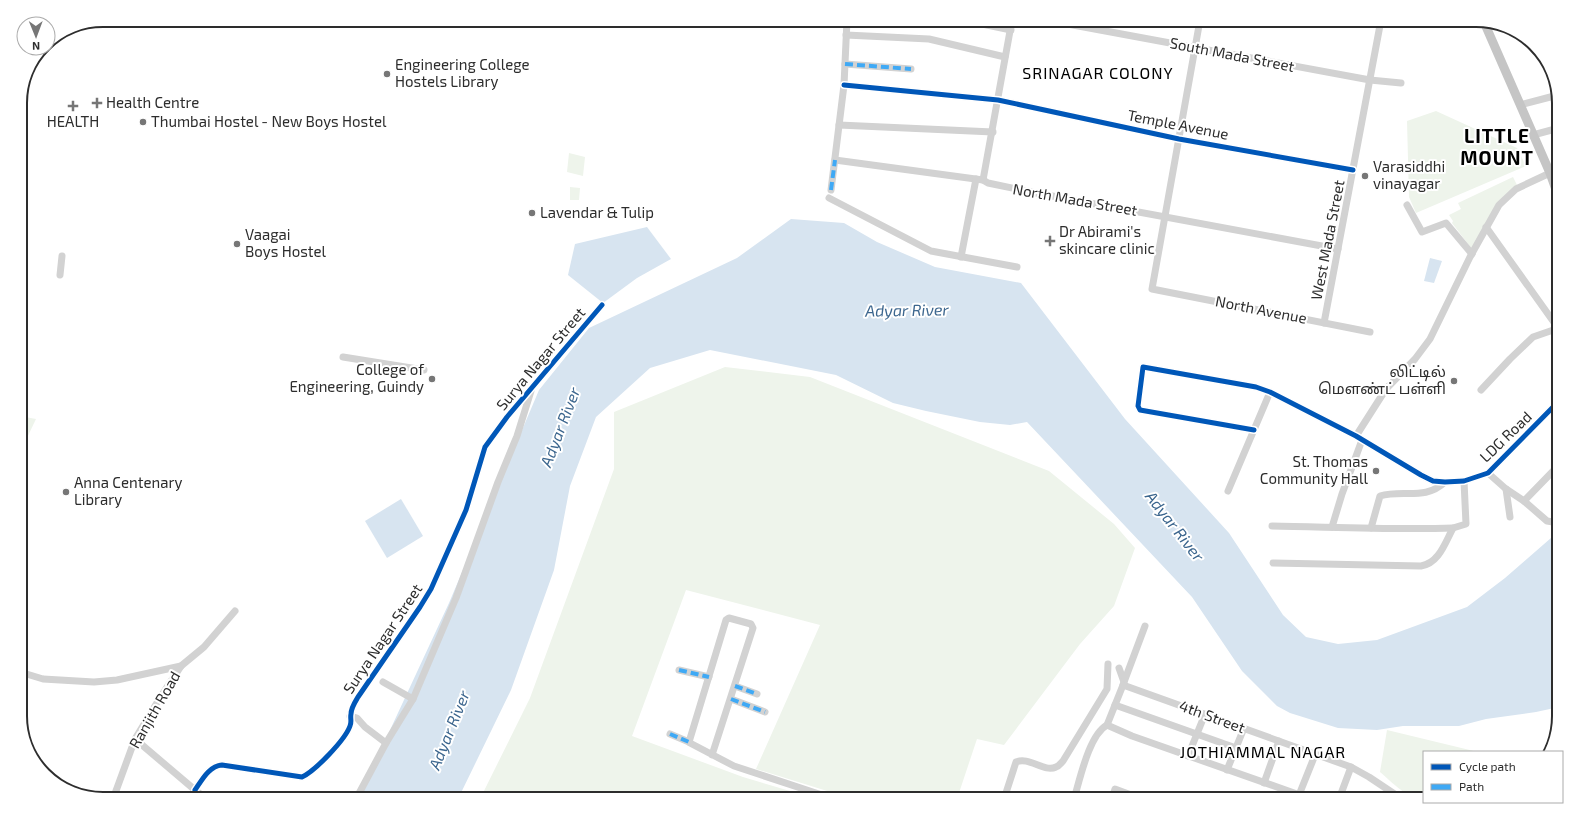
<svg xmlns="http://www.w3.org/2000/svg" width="1579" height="819" font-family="'Exo 2','Noto Sans Tamil',sans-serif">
	<rect width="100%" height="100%" fill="#fff"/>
	<g fill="#eef4eb">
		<polygon points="1436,111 1517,148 1526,166 1416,213 1409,197 1407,121"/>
		<polygon points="569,153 585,157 583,176 567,172"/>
		<polygon points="1513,177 1517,185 1472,249 1452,223 1453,221 1449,215 1461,209 1458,203"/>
		<polygon points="570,187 580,188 579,200 570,200"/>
		<polygon points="725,367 810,377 1049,471 1114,524 1135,548 1114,606 1080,644 1004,745 977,739 957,799 853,799 756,769 820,625 686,590 632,736 743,777 817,799 480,799 530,698 614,469 614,412"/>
		<polygon points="20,416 36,419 26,440 20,440"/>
		<path d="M 1387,730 L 1478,752 L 1424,752 L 1424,799 C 1406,798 1393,783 1380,772 Z"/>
	</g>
	<g fill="#d7e4f0">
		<polygon points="791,219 844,223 877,242 935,267 1021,283 1125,419 1229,533 1283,615 1306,637 1338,644 1377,640 1467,607 1505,578 1559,531 1559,707 1536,712 1486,719 1459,726 1403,726 1377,730 1338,728 1290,713 1277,706 1242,671 1192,597 1027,422 1010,425 980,422 926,411 893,403 836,375 710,350 650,368 596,417 570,486 554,570 511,690 458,799 358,799 449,603 539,390 589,328 737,258"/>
		<polygon points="647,227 671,259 637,278 603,303 568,275 575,244"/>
		<polygon points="1430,258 1442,261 1434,283 1424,281"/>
		<polygon points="401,499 423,536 387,558 365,521"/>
	</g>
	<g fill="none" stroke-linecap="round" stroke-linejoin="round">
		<g stroke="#d2d2d2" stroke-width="7">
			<polyline points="963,20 1011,30"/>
			<polyline points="1046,20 1370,80 1401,83"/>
			<polyline points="1200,20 1152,289 1370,332"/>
			<polyline points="1326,20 1334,20"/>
			<polyline points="846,35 929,39 1005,57"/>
			<polyline points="845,64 911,69"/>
			<polyline points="844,85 998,100 1179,139 1353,170"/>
			<polyline points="1520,105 1558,95"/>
			<polyline points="839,125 993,132"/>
			<polyline points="1533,135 1559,128"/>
			<polyline points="835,160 983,180 988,183 1036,193 1338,249"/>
			<polyline points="983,180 1012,20"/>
			<polyline points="831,190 844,85 847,20"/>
			<polyline points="829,198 931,251 1017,267"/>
			<polyline points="1407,205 1422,232 1446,223 1472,254"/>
			<polyline points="1486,227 1558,328"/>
			<polyline points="961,257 976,179"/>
			<polyline points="60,275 62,256"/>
			<polyline points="1324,323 1381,20"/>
			<polyline points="343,357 424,370"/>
			<polyline points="1481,390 1510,359 1533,337 1559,328"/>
			<polyline points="1254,430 1140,410 1138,406 1143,367 1256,387 1270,392 1356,436 1421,475 1433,481 1445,482 1464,481 1488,473 1559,401"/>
			<polyline points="1356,436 1386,389 1415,359 1430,339 1470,257 1499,205 1516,189 1550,173"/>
			<polyline points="1488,473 1506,489 1524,501 1547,521 1553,522 1559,517"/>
			<polyline points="1506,489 1510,517"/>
			<polyline points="1228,491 1270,392"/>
			<polyline points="1524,501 1559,465"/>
			<path d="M 1272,526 C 1333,527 1393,530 1453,528"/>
			<polyline points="1332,527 1342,494 1362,440"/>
			<path d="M 1371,528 L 1380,496 C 1403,489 1425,501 1445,482"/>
			<path d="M 1273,563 L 1421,566 C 1439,563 1445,543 1453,528 L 1466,524 L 1464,481"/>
			<polyline points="1119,668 1124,682 1123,685 1351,767 1369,777 1402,799"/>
			<polyline points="679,670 709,677"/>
			<polyline points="20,672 43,679 94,682 117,680 181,666"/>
			<polyline points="383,682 413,699"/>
			<polyline points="1124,682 1145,626"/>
			<polyline points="1123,685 1107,725 1132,736 1311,799"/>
			<polyline points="735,686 757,694"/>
			<polyline points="731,699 765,712"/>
			<polyline points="1115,705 1236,748"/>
			<polyline points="350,716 357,718 365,727 386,743"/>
			<polyline points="670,734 689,742"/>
			<polyline points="135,739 195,790 207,799"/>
			<polyline points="712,755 753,628 751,624 729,618 726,620 689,742 690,743 734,766 834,799"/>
			<polyline points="1188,756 1205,714"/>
			<polyline points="1227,770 1244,728"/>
			<polyline points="1264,783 1279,741"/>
			<path d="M 195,790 C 202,780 209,766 222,765 L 302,777 C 315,771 345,740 350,726 C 352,722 350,718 351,714 C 351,708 355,702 358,697 L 420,607 L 431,589 L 466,510 L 485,447 L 507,417 L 602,305"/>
			<polyline points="1299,795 1315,755"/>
			<polyline points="113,799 135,739 158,701 181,666 204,647 235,611"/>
			<polyline points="356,799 386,743 413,699 456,598 498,482 517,436 531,391"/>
			<path d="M 1004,799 L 1016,762 C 1029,756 1044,773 1056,767 C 1059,766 1061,763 1063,761 L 1107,689 L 1108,664"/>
			<path d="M 1074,799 C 1080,779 1089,735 1107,725"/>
			<polyline points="1112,799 1115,789 1142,799"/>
			<polyline points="1339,799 1351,767"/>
		</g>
		<polyline stroke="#c5c5c5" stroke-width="9" points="1484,22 1550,173 1559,198"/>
		<g stroke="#3fa9f5" stroke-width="4" stroke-dasharray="8 4" stroke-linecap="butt">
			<polyline points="845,64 911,69"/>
			<polyline points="831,190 835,160"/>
			<polyline points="679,670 709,677"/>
			<polyline points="735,686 757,694"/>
			<polyline points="731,699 765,712"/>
			<polyline points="670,734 689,742"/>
		</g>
		<g stroke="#fff" stroke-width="8">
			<g id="cycleway">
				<polyline points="844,85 998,100 1179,139 1353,170"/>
				<polyline points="1254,430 1140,410 1138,406 1143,367 1256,387 1270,392 1356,436 1421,475 1433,481 1445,482 1464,481 1488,473 1559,401"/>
				<path d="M 195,790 C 202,780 209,766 222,765 L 302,777 C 315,771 345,740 350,726 C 352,722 350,718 351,714 C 351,708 355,702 358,697 L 420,607 L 431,589 L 466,510 L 485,447 L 507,417 L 602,305"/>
			</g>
		</g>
		<use href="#cycleway" stroke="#0057b8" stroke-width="5"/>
	</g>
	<g fill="#767676" stroke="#fff" stroke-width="1.5">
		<circle cx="387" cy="74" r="4"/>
		<path d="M95 97h4v4h4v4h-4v4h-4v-4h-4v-4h4z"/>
		<path d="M71 100h4v4h4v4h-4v4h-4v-4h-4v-4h4z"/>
		<circle cx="143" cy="122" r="4"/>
		<circle cx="1365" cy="176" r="4"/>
		<circle cx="532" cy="213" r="4"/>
		<path d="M1048 235h4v4h4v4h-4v4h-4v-4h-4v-4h4z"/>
		<circle cx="237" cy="244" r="4"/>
		<circle cx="432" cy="379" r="4"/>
		<circle cx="1454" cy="381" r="4"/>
		<circle cx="1376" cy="471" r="4"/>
		<circle cx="66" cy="492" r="4"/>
	</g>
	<g text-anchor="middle" stroke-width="4" stroke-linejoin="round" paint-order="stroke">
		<g font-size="15" fill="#2d2d2d" stroke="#fff">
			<text transform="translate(1232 55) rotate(11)" y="5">South Mada Street</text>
			<text transform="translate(1178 125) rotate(11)" y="5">Temple Avenue</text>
			<text transform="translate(1075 200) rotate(10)" y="5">North Mada Street</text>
			<text transform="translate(1328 240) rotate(-79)" y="5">West Mada Street</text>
			<text transform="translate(1261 310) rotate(11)" y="5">North Avenue</text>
			<text transform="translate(541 359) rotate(-50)" y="5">Surya Nagar Street</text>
			<text transform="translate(1506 437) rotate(-44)" y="5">LDG Road</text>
			<text transform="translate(383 639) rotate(-56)" y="5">Surya Nagar Street</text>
			<text transform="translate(155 710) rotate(-60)" y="5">Ranjith Road</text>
			<text transform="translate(1212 717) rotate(20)" y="5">4th Street</text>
		</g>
		<g font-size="15" fill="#2d2d2d" stroke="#fff" text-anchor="start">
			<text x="395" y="70">Engineering College<tspan x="395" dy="17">Hostels Library</tspan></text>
			<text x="106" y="108">Health Centre</text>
			<text x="73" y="127" text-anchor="middle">HEALTH</text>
			<text x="151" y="127">Thumbai Hostel - New Boys Hostel</text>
			<text x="1373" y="172">Varasiddhi<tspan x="1373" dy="17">vinayagar</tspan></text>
			<text x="540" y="218">Lavendar &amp; Tulip</text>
			<text x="1059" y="237">Dr Abirami's<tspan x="1059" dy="17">skincare clinic</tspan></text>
			<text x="245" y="240">Vaagai<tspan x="245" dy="17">Boys Hostel</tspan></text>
			<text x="424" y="375" text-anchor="end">College of<tspan x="424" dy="17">Engineering, Guindy</tspan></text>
			<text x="1446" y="377" text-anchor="end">லிட்டில்<tspan x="1446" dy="17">மௌண்ட் பள்ளி</tspan></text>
			<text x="1368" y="467" text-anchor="end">St. Thomas<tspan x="1368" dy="17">Community Hall</tspan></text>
			<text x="74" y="488">Anna Centenary<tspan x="74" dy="17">Library</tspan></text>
		</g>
		<g font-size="16" letter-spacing="1" fill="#000" stroke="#fff">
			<text x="1098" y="79">SRINAGAR COLONY</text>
			<text x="1263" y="758">JOTHIAMMAL NAGAR</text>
		</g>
		<g font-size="16" font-style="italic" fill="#3c668e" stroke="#fff">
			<text transform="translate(907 310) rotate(-1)" y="6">Adyar River</text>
			<text transform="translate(560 427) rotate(-69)" y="6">Adyar River</text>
			<text transform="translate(1175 526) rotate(52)" y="6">Adyar River</text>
			<text transform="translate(449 730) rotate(-68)" y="6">Adyar River</text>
		</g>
		<g font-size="19" font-weight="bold" letter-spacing="1" fill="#000" stroke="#fff">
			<text x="1497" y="143">LITTLE<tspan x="1497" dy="22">MOUNT</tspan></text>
		</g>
	</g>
	<path d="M0 0H1579V819H0ZM103 27H1476A76 76 0 0 1 1552 103V716A76 76 0 0 1 1476 792H103A76 76 0 0 1 27 716V103A76 76 0 0 1 103 27Z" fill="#fff" fill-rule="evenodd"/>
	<path fill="none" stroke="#2d2d2d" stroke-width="2" d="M103 27H1476A76 76 0 0 1 1552 103V716A76 76 0 0 1 1476 792H103A76 76 0 0 1 27 716V103A76 76 0 0 1 103 27Z"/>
	<rect x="1423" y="751" width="140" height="52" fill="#ffffff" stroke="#ababab"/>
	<rect x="1431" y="764" width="20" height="6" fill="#0057b8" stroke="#ababab"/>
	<text x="1459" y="771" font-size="12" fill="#2d2d2d">Cycle path</text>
	<rect x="1431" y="784" width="20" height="6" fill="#3fa9f5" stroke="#ababab"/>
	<text x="1459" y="791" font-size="12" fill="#2d2d2d">Path</text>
	<g transform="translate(36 36) rotate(179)"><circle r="19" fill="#ffffff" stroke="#ababab"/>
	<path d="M0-3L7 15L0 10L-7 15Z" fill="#767676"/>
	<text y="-6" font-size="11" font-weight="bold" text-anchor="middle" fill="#2d2d2d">N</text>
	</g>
</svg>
